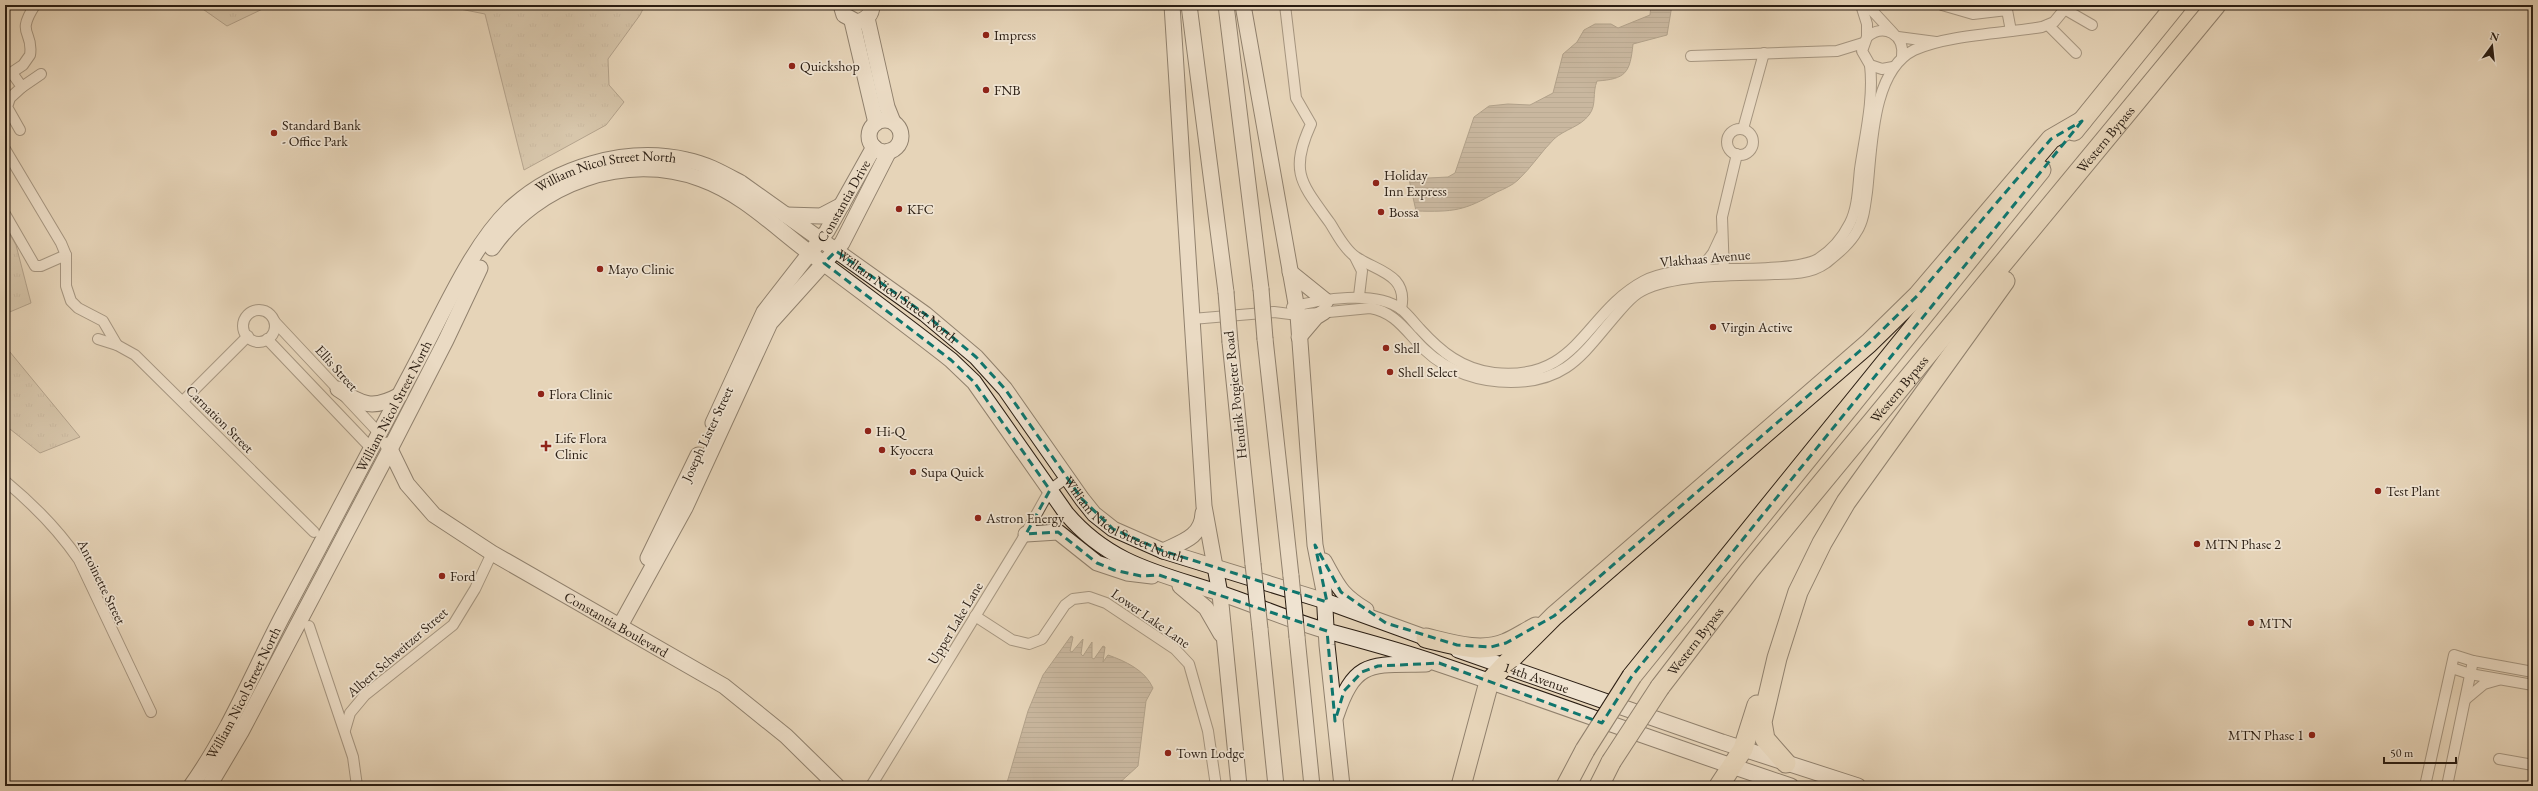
<svg xmlns="http://www.w3.org/2000/svg" width="2538" height="791" font-family="'EB Garamond',serif">
	<defs>
		<pattern id="park-tufts" width="24" height="20" patternUnits="userSpaceOnUse"><rect width="24" height="20" fill="#c6b59c"/><path d="M3 7l-1-3M5 7V3M7 7l1-3M15 17l-1-3M17 17v-4M19 17l1-3" fill="none" stroke="#aa9b85"/></pattern>
		<pattern id="water-rules" width="6" height="5" patternUnits="userSpaceOnUse"><rect width="6" height="5" fill="#a69680"/><path d="M0 2.5h6" fill="none" stroke="#877a67"/></pattern>
	</defs>
	<rect width="100%" height="100%" fill="#e6d4b8"/>
	<filter id="stains"><feTurbulence type="fractalNoise" baseFrequency=".005" numOctaves="4"/><feColorMatrix values="0 0 0 0 .2 0 0 0 0 .09 0 0 0 0 .02 0 0 0 .5 -.17"/></filter>
	<radialGradient id="worn" r=".72"><stop offset=".6" stop-color="#630" stop-opacity="0"/><stop offset="1" stop-color="#630" stop-opacity=".3"/></radialGradient>
	<g fill="url(#park-tufts)" stroke="#786957">
		<polygon points="197,5 271,5 227,26"/>
		<polygon points="440,5 645,5 640,15 608,59 609,85 624,102 606,125 524,170 485,14"/>
		<polygon points="5,226 16,245 31,303 5,314"/>
		<polygon points="5,346 80,437 40,453 5,425"/>
	</g>
	<g fill="url(#water-rules)" stroke="#746654">
		<path d="M 1651,5 L 1672,5 L 1667,35 L 1633,44 C 1630,73 1626,79 1597,81 C 1592,93 1597,105 1589,115 C 1580,127 1565,129 1554,139 C 1541,152 1531,168 1518,180 C 1513,185 1504,189 1497,192 C 1464,211 1454,212 1416,211 L 1409,179 L 1448,177 L 1455,173 L 1474,117 L 1489,106 L 1508,104 L 1530,105 L 1553,93 L 1563,54 L 1577,42 L 1584,30 L 1595,24 L 1611,24 L 1618,28 L 1650,15 Z"/>
		<path d="M 1071,636 L 1073,637 L 1070,651 L 1072,652 L 1083,639 L 1081,654 L 1083,656 L 1092,642 L 1092,658 L 1094,659 L 1103,646 L 1105,647 L 1103,662 L 1108,655 C 1125,661 1145,670 1153,688 L 1146,701 L 1138,766 L 1116,786 L 1006,786 L 1028,711 L 1043,675 Z"/>
	</g>
	<g fill="none" stroke-linecap="round" stroke-linejoin="round">
		<g stroke="#594b3c" stroke-width="12">
			<g id="street">
				<path d="M 1285,5 L 1296,98 L 1311,124 C 1289,172 1301,183 1330,223 C 1337,234 1345,250 1356,257 C 1376,271 1409,274 1401,309"/>
				<polyline points="1861,5 1867,24 1867,37"/>
				<polyline points="1867,5 1893,33"/>
				<polyline points="1942,5 1973,14 2007,10 2011,31"/>
				<polyline points="2066,10 2092,25"/>
				<polyline points="2048,25 2076,53"/>
				<polyline points="1898,37 1936,42"/>
				<polyline points="1691,56 1837,51 1863,43"/>
				<path d="M 1893,67 L 1882,69 L 1870,65 L 1862,51 L 1867,37 C 1884,23 1905,34 1902,57"/>
				<polyline points="12,73 22,87 10,98 7,107 20,130"/>
				<path d="M 5,77 L 23,65 L 30,55 C 34,30 15,36 35,5"/>
				<polyline points="22,87 41,74"/>
				<polyline points="1743,129 1764,53"/>
				<circle cx="1740" cy="142" r="13"/>
				<polyline points="5,149 61,243 66,255 66,286 71,301 78,308 103,321 117,345"/>
				<polyline points="5,214 35,266 41,266 66,255"/>
				<polyline points="1355,257 1362,271 1359,296"/>
				<polyline points="1700,270 1713,253 1721,236"/>
				<polyline points="1724,274 1722,217 1737,154"/>
				<path d="M 1292,307 C 1321,299 1375,290 1401,309 C 1408,314 1414,323 1420,329 C 1441,352 1462,369 1494,373 C 1579,382 1584,313 1644,281 C 1662,272 1682,271 1702,270 C 1729,268 1797,271 1818,259 C 1831,251 1843,237 1850,223 C 1858,207 1858,187 1860,169 C 1865,135 1874,99 1870,65"/>
				<circle cx="259" cy="326" r="16"/>
				<path d="M 1192,319 L 1274,312 L 1298,315 L 1370,308 C 1396,312 1407,333 1425,350 C 1448,372 1480,382 1511,382 C 1568,382 1583,353 1616,315 C 1623,307 1629,299 1638,293 C 1669,273 1736,276 1774,274 C 1791,274 1811,274 1826,263 C 1837,254 1850,244 1857,231 C 1864,220 1865,205 1867,192 C 1872,150 1871,71 1914,50 C 1946,35 2006,33 2042,27 L 2054,22 L 2068,5"/>
				<polyline points="275,322 379,433"/>
				<polyline points="98,339 117,345 135,355 314,532"/>
				<polyline points="267,339 370,447"/>
				<polyline points="183,401 248,336"/>
				<path d="M 5,481 C 34,505 58,529 79,560 L 151,712"/>
				<polyline points="975,616 1012,640 1029,644 1042,639 1065,605 1073,599 1089,597 1106,603 1175,649 1189,664 1208,731 1216,786"/>
				<polyline points="309,626 353,757 357,786"/>
				<polyline points="2452,668 2470,674 2533,685"/>
				<polyline points="2466,699 2484,684 2498,680"/>
				<polyline points="345,730 350,713 365,695 453,625 475,589 492,553"/>
				<polyline points="2499,759 2533,765"/>
				<polyline points="871,786 1022,540 1050,490 1066,478"/>
				<polyline points="2425,786 2454,655 2473,661 2533,672"/>
				<polyline points="2447,786 2473,661"/>
			</g>
		</g>
		<g stroke="#2a1d12" stroke-width="17">
			<g id="secondary">
				<path d="M 841,5 L 844,15 L 857,22 C 866,20 872,15 872,5"/>
				<polyline points="1172,5 1204,506 1220,594 1239,786"/>
				<polyline points="1189,5 1226,292"/>
				<polyline points="1226,5 1261,289"/>
				<polyline points="1243,5 1298,315 1315,545 1324,591 1327,645 1342,786"/>
				<polyline points="867,18 887,107 893,122"/>
				<polyline points="852,21 876,123"/>
				<circle cx="885" cy="136" r="16"/>
				<polyline points="786,215 821,216 842,205"/>
				<path d="M 492,248 C 537,183 626,151 701,179 C 743,194 776,228 811,254 C 858,289 905,324 951,360 L 974,382 L 1066,513 C 1113,569 1170,575 1234,598 C 1265,609 1295,622 1327,631 C 1364,641 1402,651 1439,664 C 1557,704 1673,747 1791,786"/>
				<polyline points="1290,272 1326,301"/>
				<polyline points="1299,337 1316,317 1324,312"/>
				<polyline points="1265,339 1291,576"/>
				<polyline points="1230,342 1253,564"/>
				<path d="M 338,389 C 362,405 373,410 400,395"/>
				<path id="s1" d="M 713,423 L 764,312 L 827,231 L 874,147"/>
				<path id="s2" d="M 388,445 L 407,484 L 434,515 L 492,553 L 724,686 L 786,736 L 837,786"/>
				<polyline points="1026,534 1058,532 1097,563 1127,573 1152,576"/>
				<path d="M 1163,551 C 1182,542 1202,537 1203,513"/>
				<polyline points="648,558 698,455"/>
				<path d="M 1324,561 C 1338,586 1340,594 1366,610"/>
				<polyline points="1180,586 1206,608 1221,634"/>
				<polyline points="620,626 685,508 770,323 842,243 889,151"/>
				<polyline points="1260,629 1276,786"/>
				<polyline points="1297,637 1312,786"/>
				<path id="s3" d="M 1458,650 L 1722,742 L 1858,786"/>
				<path d="M 1336,716 C 1355,659 1371,665 1426,664"/>
				<path id="s4" d="M 191,786 C 228,734 253,673 282,617 C 328,531 373,445 419,358 C 443,313 472,246 509,210 C 554,167 626,146 687,160 C 707,164 724,174 741,183 L 925,314 L 976,357 L 1005,389 L 1082,499 L 1094,514 L 1113,529 L 1163,551 L 1325,601 L 1435,641"/>
				<polyline points="209,786 241,732 387,455 446,340 480,268"/>
			</g>
		</g>
		<g stroke="#2a1d12" stroke-width="21">
			<g id="highway">
				<polyline points="2074,131 2176,5"/>
				<path d="M 1426,638 C 1451,644 1481,654 1506,643 C 1516,639 1526,632 1536,627"/>
				<polyline points="1632,676 2041,170"/>
				<path id="s5" d="M 1660,687 L 1749,571 L 2216,5"/>
				<polyline points="1786,763 1765,739 1762,722 1777,658 1798,592 1822,543 1846,502 2005,281"/>
				<polyline points="1461,786 1489,682 1503,667 1554,616 1869,343 1918,295 2051,139 2082,121"/>
				<polyline points="1566,786 1585,750"/>
				<polyline points="1599,786 1611,762"/>
				<polyline points="1719,786 1743,749 1757,705"/>
			</g>
		</g>
		<use href="#street" stroke="#efe3d1" stroke-width="10"/>
		<use href="#secondary" stroke="#efe3d1" stroke-width="15"/>
		<use href="#highway" stroke="#e6d4b8" stroke-width="19"/>
		<g stroke="#2a1d12" stroke-width="17" stroke-linecap="butt">
			<g id="secondary-bridge">
				<polyline points="1261,289 1265,339"/>
				<polyline points="1226,292 1230,342"/>
				<polyline points="1253,564 1260,629"/>
				<polyline points="1291,576 1297,637"/>
			</g>
		</g>
		<g stroke="#2a1d12" stroke-width="21" stroke-linecap="butt">
			<g id="highway-bridge">
				<polyline points="1585,750 1632,676"/>
				<polyline points="1611,762 1660,687"/>
			</g>
		</g>
		<use href="#secondary-bridge" stroke="#efe3d1" stroke-width="15"/>
		<use href="#highway-bridge" stroke="#e6d4b8" stroke-width="19"/>
	</g>
	<path d="M0 0H2538V791H0ZM 2082,121 L 1632,676 L 1602,723 L 1439,663 L 1378,666 L 1362,672 L 1344,691 L 1335,721 L 1327,631 L 1159,575 L 1141,576 L 1114,570 L 1097,563 L 1058,532 L 1026,534 L 1050,490 L 974,382 L 951,360 L 824,263 L 836,251 L 925,314 L 976,357 L 1005,389 L 1082,499 L 1113,529 L 1163,551 L 1327,602 L 1315,545 L 1341,592 L 1386,623 L 1457,645 L 1491,647 L 1506,643 L 1554,616 L 1869,343 L 1918,295 L 2051,139 Z" fill="#e6d4b8" fill-opacity=".55" fill-rule="evenodd"/>
	<path fill="none" stroke="#0f766e" stroke-width="3" stroke-dasharray="8 5" stroke-linejoin="round" d="M 2082,121 L 1632,676 L 1602,723 L 1439,663 L 1378,666 L 1362,672 L 1344,691 L 1335,721 L 1327,631 L 1159,575 L 1141,576 L 1114,570 L 1097,563 L 1058,532 L 1026,534 L 1050,490 L 974,382 L 951,360 L 824,263 L 836,251 L 925,314 L 976,357 L 1005,389 L 1082,499 L 1113,529 L 1163,551 L 1327,602 L 1315,545 L 1341,592 L 1386,623 L 1457,645 L 1491,647 L 1506,643 L 1554,616 L 1869,343 L 1918,295 L 2051,139 Z"/>
	<g fill="#8f2418" stroke="#efe3d1" stroke-width="1.5">
		<circle cx="986" cy="35" r="4"/>
		<circle cx="792" cy="66" r="4"/>
		<circle cx="986" cy="90" r="4"/>
		<circle cx="274" cy="133" r="4"/>
		<circle cx="1376" cy="183" r="4"/>
		<circle cx="899" cy="209" r="4"/>
		<circle cx="1381" cy="212" r="4"/>
		<circle cx="600" cy="269" r="4"/>
		<circle cx="1713" cy="327" r="4"/>
		<circle cx="1386" cy="348" r="4"/>
		<circle cx="1390" cy="372" r="4"/>
		<circle cx="541" cy="394" r="4"/>
		<circle cx="868" cy="431" r="4"/>
		<path d="M544 440h4v4h4v4h-4v4h-4v-4h-4v-4h4z"/>
		<circle cx="882" cy="450" r="4"/>
		<circle cx="913" cy="472" r="4"/>
		<circle cx="2378" cy="491" r="4"/>
		<circle cx="978" cy="518" r="4"/>
		<circle cx="2197" cy="544" r="4"/>
		<circle cx="442" cy="576" r="4"/>
		<circle cx="2251" cy="623" r="4"/>
		<circle cx="2312" cy="735" r="4"/>
		<circle cx="1168" cy="753" r="4"/>
	</g>
	<g text-anchor="middle" stroke-width="3.5" stroke-linejoin="round" paint-order="stroke">
		<g font-size="14" fill="#2a1d12" stroke="#efe3d1" text-anchor="start">
			<text x="994" y="40">Impress</text>
			<text x="800" y="71">Quickshop</text>
			<text x="994" y="95">FNB</text>
			<text x="282" y="130">Standard Bank<tspan x="282" dy="16">- Office Park</tspan></text>
			<text x="1384" y="180">Holiday<tspan x="1384" dy="16">Inn Express</tspan></text>
			<text x="907" y="214">KFC</text>
			<text x="1389" y="217">Bossa</text>
			<text x="608" y="274">Mayo Clinic</text>
			<text x="1721" y="332">Virgin Active</text>
			<text x="1394" y="353">Shell</text>
			<text x="1398" y="377">Shell Select</text>
			<text x="549" y="399">Flora Clinic</text>
			<text x="876" y="436">Hi-Q</text>
			<text x="555" y="443">Life Flora<tspan x="555" dy="16">Clinic</tspan></text>
			<text x="890" y="455">Kyocera</text>
			<text x="921" y="477">Supa Quick</text>
			<text x="2386" y="496">Test Plant</text>
			<text x="986" y="523">Astron Energy</text>
			<text x="2205" y="549">MTN Phase 2</text>
			<text x="450" y="581">Ford</text>
			<text x="2259" y="628">MTN</text>
			<text x="2304" y="740" text-anchor="end">MTN Phase 1</text>
			<text x="1176" y="758">Town Lodge</text>
		</g>
		<g font-size="14" fill="#2a1d12" stroke="#efe3d1">
			<text dy="5" stroke="none"><textPath href="#s5" startOffset="706">Western Bypass</textPath></text>
			<text dy="5" stroke="none"><textPath href="#s4" startOffset="767">William Nicol Street North</textPath></text>
			<text dy="5" stroke="none"><textPath href="#s1" startOffset="259">Constantia Drive</textPath></text>
			<text transform="translate(1705 258) rotate(-5)" y="5">Vlakhaas Avenue</text>
			<text dy="5" stroke="none"><textPath href="#s4" startOffset="1103">William Nicol Street North</textPath></text>
			<text transform="translate(337 368) rotate(48)" y="5">Ellis Street</text>
			<text dy="5" stroke="none"><textPath href="#s5" startOffset="382">Western Bypass</textPath></text>
			<text transform="translate(1235 395) rotate(-96)" y="5">Hendrik Potgieter Road</text>
			<text dy="5" stroke="none"><textPath href="#s4" startOffset="431">William Nicol Street North</textPath></text>
			<text transform="translate(220 419) rotate(45)" y="5">Carnation Street</text>
			<text transform="translate(707 434) rotate(-65)" y="5">Joseph Lister Street</text>
			<text dy="5" stroke="none"><textPath href="#s4" startOffset="1427">William Nicol Street North</textPath></text>
			<text transform="translate(102 582) rotate(64)" y="5">Antoinette Street</text>
			<text transform="translate(1151 618) rotate(35)" y="5">Lower Lake Lane</text>
			<text transform="translate(955 623) rotate(-59)" y="5">Upper Lake Lane</text>
			<text dy="5" stroke="none"><textPath href="#s2" startOffset="297">Constantia Boulevard</textPath></text>
			<text dy="5" stroke="none"><textPath href="#s5" startOffset="58">Western Bypass</textPath></text>
			<text transform="translate(397 652) rotate(-41)" y="5">Albert Schweitzer Street</text>
			<text dy="5" stroke="none"><textPath href="#s3" startOffset="83">14th Avenue</textPath></text>
			<text dy="5" stroke="none"><textPath href="#s4" startOffset="107">William Nicol Street North</textPath></text>
		</g>
	</g>
	<rect width="2538" height="791" fill="none" stroke="#e6d4b8" stroke-width="20"/>
	<rect x="6" y="6" width="2526" height="779" fill="none" stroke="#2a1d12" stroke-width="2"/>
	<rect x="10" y="10" width="2518" height="771" fill="none" stroke="#2a1d12"/>
	<g transform="translate(2492 46) rotate(15)" stroke="#efe3d1" stroke-width="3" paint-order="stroke">
	<path d="M0-3L7 15L0 10L-7 15Z" fill="#2a1d12"/>
	<text y="-6" font-size="11" font-weight="bold" text-anchor="middle" fill="#2a1d12">N</text>
	</g>
	<path d="M2384 757v6h72v-6" fill="none" stroke="#2a1d12" stroke-width="2"/>
	<text x="2390" y="757" font-size="12" fill="#2a1d12" stroke="#efe3d1" stroke-width="3" paint-order="stroke">50 m</text>
	<rect width="100%" height="100%" filter="url(#stains)"/>
	<rect width="100%" height="100%" fill="url(#worn)"/>
</svg>
